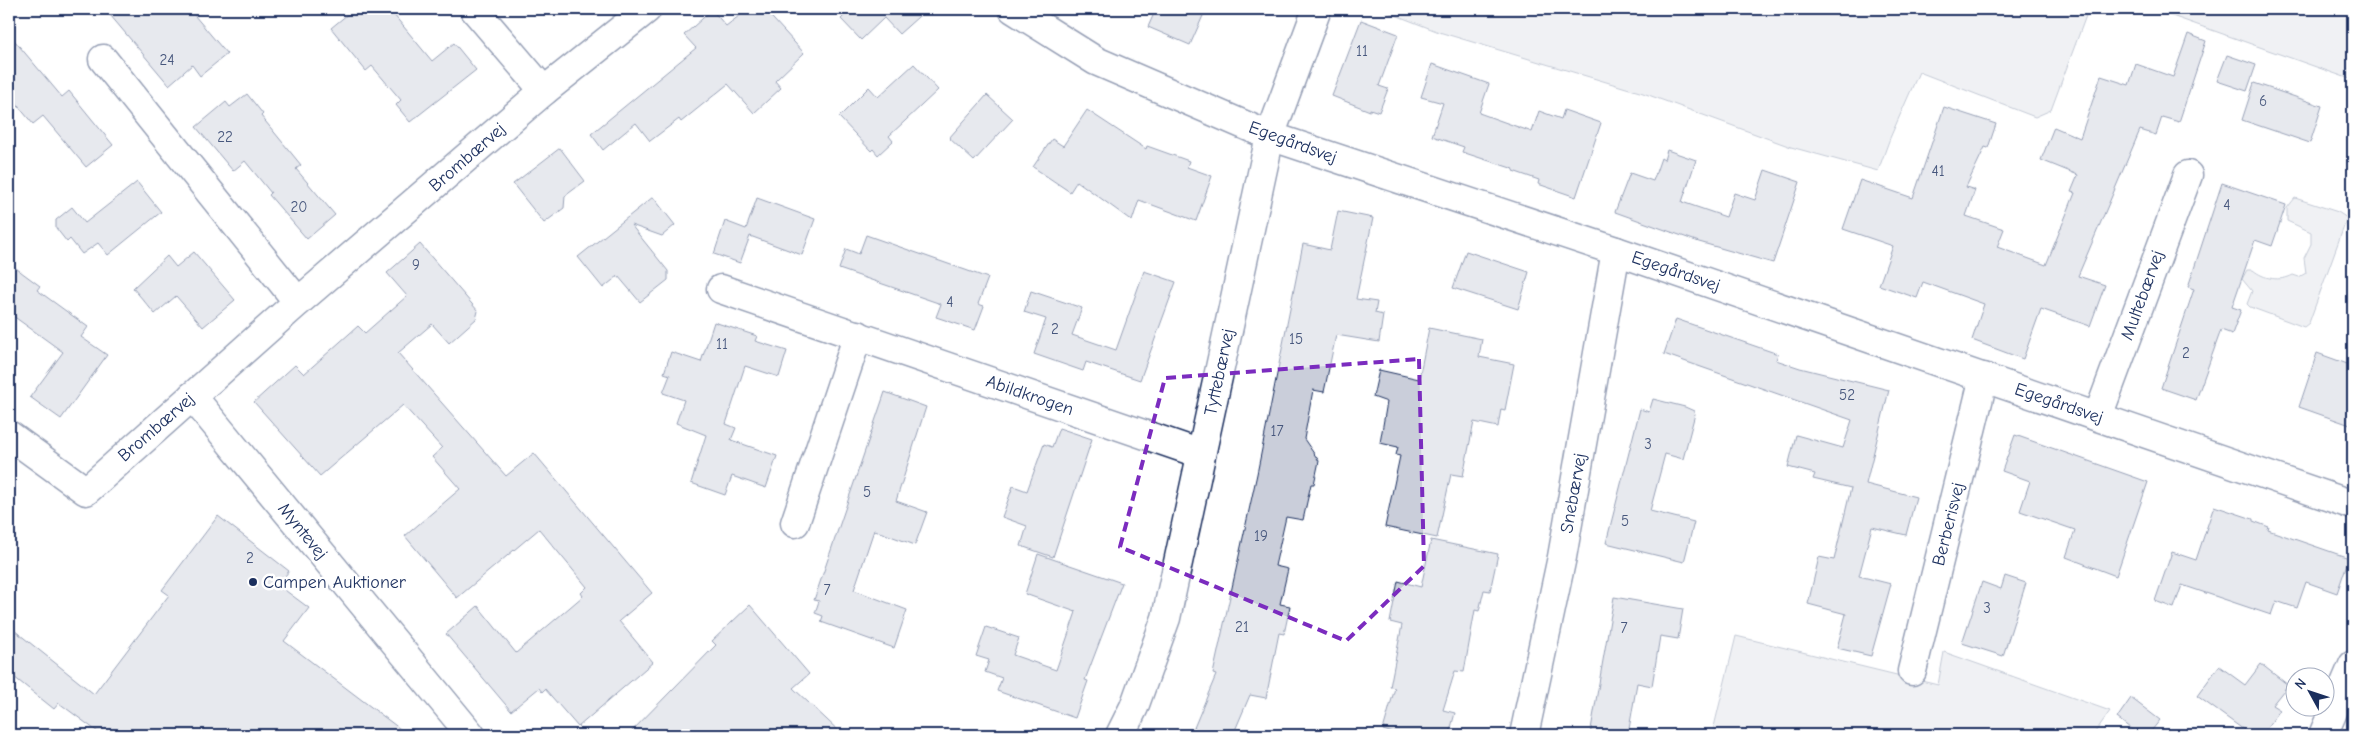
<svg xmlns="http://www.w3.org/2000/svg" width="2362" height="744" font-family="'Comic Neue',sans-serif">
	<rect width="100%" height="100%" fill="#fff"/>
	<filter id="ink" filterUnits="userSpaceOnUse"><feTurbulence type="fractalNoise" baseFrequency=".02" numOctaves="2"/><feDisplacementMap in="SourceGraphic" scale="10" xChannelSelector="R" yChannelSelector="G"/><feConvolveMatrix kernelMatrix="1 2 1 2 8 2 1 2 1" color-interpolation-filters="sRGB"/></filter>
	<g filter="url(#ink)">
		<g fill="#dee1e7" stroke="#7c88a2">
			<polygon points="1380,9 2092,9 2087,13 2051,110 2035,117 1919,72 1890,138 1878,171 1791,147 1643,93 1439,32"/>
			<polygon points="2143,9 2353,9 2353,80 2172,16"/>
			<path d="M 2295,198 L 2338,212 L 2347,218 L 2309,323 L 2304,327 L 2250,307 L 2247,304 L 2252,291 L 2242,279 L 2247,270 L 2253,270 C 2264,279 2280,282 2293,275 L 2299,277 L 2306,273 L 2304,258 L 2311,244 L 2311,232 L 2287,221 L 2287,208 Z"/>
			<polygon points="1736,636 1938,685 1944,652 2110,711 2093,735 1712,735"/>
		</g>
		<g fill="#caceda" stroke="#1b2f5e">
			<polygon points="105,9 189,9 227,54 200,76 192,65 169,85"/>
			<polygon points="354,9 389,9 432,61 454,43 476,70 410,122 396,105 401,100 372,66 366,71 331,28"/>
			<polygon points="748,9 764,9 804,53 775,81 781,88 754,113 728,84 681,122 679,119 650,141 636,123 603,150 591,134 696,48 684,35 712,10 726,26"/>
			<polygon points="851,9 927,9 899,34 884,18 861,40 841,19"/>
			<polygon points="1156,9 1206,9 1190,45 1148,27"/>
			<polygon points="1361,20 1398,34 1379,86 1388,89 1379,112 1370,109 1370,111 1332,96"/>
			<polygon points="9,34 62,97 69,91 113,145 86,167 43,116 33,124 9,95"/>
			<polygon points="2188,34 2206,41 2179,122 2162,117 2156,135 2140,130 2078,276 2105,285 2090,326 2041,309 2023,359 1972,340 1984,304 1923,282 1917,298 1879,285 1893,246 1843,229 1860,180 1913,198 1944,107 1996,124 1988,148 1985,147 1966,187 1975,190 1966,216 2004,229 1997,247 2046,265 2075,193 2071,192 2078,175 2041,160 2054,127 2080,138 2101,76 2129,85 2136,64 2173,77"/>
			<polygon points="2227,55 2256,65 2247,91 2217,81"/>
			<polygon points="914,64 938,90 889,136 893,141 878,155 873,149 871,151 839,117 869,87 878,97"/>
			<polygon points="1432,64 1489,84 1479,113 1532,132 1539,111 1561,119 1564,110 1601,123 1576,197 1538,184 1539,180 1513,171 1514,169 1462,152 1464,147 1432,136 1443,103 1421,97"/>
			<polygon points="2254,83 2322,106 2310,143 2242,120"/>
			<polygon points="247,94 263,114 261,116 301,165 296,169 335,215 307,239 269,195 271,193 245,161 233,171 196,127 226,102 230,107"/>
			<polygon points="987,95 1013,119 974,161 949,138"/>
			<polygon points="1087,110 1146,149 1147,146 1189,161 1187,167 1212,176 1196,221 1139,200 1132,221 1077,181 1070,192 1033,167 1052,139 1063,146"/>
			<polygon points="560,148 585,181 565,196 564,208 544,223 513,184"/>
			<polygon points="1667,150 1696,160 1682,202 1726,217 1734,193 1755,200 1765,170 1800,182 1773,263 1699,242 1615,212 1630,173 1653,181 1661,158 1664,160"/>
			<polygon points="137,182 161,212 108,255 98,243 82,254 70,239 67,242 56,228 56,220 72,207 85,223"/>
			<polygon points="2222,183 2286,205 2272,246 2255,240 2232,307 2241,310 2232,334 2221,330 2196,400 2161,388 2194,289 2188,287"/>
			<polygon points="653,197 675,225 662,236 631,225 668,271 668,280 640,302 618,276 603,288 578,257"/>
			<polygon points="757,198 815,219 802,255 750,236 740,263 714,254 725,221 746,229"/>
			<polygon points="1338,211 1373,218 1356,299 1377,302 1375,313 1383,315 1379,342 1336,335 1324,392 1313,390 1304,439 1319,461 1314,484 1311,484 1303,520 1286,517 1275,566 1288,569 1280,604 1290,606 1284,634 1279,633 1266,698 1250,695 1233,735 1191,735 1216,675 1213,674 1257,474 1303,244 1330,250"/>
			<polygon points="866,235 988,278 978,304 984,306 975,330 936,317 941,304 839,269 846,249 859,254"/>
			<polygon points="420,244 478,311 476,319 449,343 432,324 398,353 506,476 534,453 652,593 619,621 653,662 578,727 545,689 542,692 539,688 511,711 446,634 478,606 516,653 583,596 581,593 587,587 539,529 457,598 405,536 460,489 432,457 442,448 403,405 320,476 254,402 295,365 304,374 358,326 365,333 407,296 387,273"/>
			<polygon points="1466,251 1529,272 1518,309 1453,288"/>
			<polygon points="194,252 235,300 203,327 176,296 155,314 133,288 167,256 176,267"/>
			<polygon points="9,263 40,286 37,290 88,327 81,337 107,355 61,419 30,397 63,352 9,313"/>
			<polygon points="1144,271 1176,282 1140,380 1086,362 1083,371 1034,354 1046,319 1024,312 1031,291 1082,308 1072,335 1116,350"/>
			<polygon points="1676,319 1778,354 1776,360 1800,368 1889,390 1866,484 1916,497 1906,535 1872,527 1859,576 1891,584 1871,656 1837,648 1846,614 1808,604 1819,557 1834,560 1851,488 1813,479 1815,474 1788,467 1796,435 1843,448 1852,420 1664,354"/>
			<polygon points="714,322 757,336 755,341 787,351 779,377 745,366 726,424 736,428 731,440 777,456 766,488 732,476 725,495 691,483 706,435 676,423 684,400 663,393 670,375 664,373 671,352 701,362"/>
			<polygon points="1429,328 1482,339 1479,357 1514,364 1505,410 1501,409 1498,427 1474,422 1463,476 1451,474 1437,538 1385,527 1400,456 1396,455 1398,447 1380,443 1387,402 1373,397 1379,370 1419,379"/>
			<polygon points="2317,353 2353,366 2353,426 2299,407"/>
			<polygon points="885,392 926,407 896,501 927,512 915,545 874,530 854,590 907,610 894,648 821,622 823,616 815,613 819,601 814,600"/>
			<polygon points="1653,399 1685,407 1694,411 1695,414 1683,459 1665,454 1650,511 1694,522 1684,562 1606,543 1640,409 1649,412"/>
			<polygon points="1059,428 1092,439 1053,557 1021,546 1027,526 1002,517 1013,486 1027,491 1044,444 1052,447"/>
			<polygon points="2015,435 2148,482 2116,576 2066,557 2075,530 2020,511 2030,481 2002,471"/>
			<polygon points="2214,506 2253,519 2253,521 2269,527 2268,530 2349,558 2337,593 2306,582 2297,608 2276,601 2271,615 2182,585 2174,608 2155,601 2172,552 2196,560"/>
			<polygon points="218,516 289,571 278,585 309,608 284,641 408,735 102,735 59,703 54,709 9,673 9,626 94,694 169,595 162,590"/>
			<polygon points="1431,540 1498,554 1490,591 1484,590 1479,611 1475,610 1464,672 1455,671 1443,710 1455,713 1449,735 1400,735 1383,730 1395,688 1390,687 1402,625 1390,622 1398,581 1421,587"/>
			<polygon points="1038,554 1122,583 1085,680 1088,681 1075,718 997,691 1002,678 985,672 989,660 976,656 986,627 1019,638 1013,655 1056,670 1076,612 1025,594"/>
			<polygon points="2005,576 2026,583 2003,656 1962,643 1982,582 2001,589"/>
			<polygon points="1614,597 1683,609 1678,639 1660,636 1652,686 1637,683 1628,735 1590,735"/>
			<polygon points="750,605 809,674 793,688 843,735 628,735 716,645 712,641"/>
			<polygon points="2261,664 2288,685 2272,705 2280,710 2262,735 2251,735 2197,696 2219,666 2245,685"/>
			<polygon points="2131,698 2160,720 2148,735 2139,735 2117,718"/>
		</g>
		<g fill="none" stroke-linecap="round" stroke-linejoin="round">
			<g stroke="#1b2f5e" stroke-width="31">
				<g id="street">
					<polyline points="474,9 544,91"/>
					<polyline points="1013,9 1096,61 1270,136 1616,251 2353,505"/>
					<polyline points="103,59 298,302"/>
					<polyline points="721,289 1201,454"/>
					<polyline points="192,396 471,735"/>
					<polyline points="2098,416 2188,175"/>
					<polyline points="9,435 86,491 298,302 544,91 647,9"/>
					<polyline points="795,523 858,335"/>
					<polyline points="1912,671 1984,377"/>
					<polyline points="1120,735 1134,707 1166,618 1270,136 1317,9"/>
					<polyline points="1524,735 1562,557 1616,251"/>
					<polyline points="2323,735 2353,665"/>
				</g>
			</g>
			<use href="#street" stroke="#fff" stroke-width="28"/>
		</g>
	</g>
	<path d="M0 0H2362V744H0ZM 1419,359 L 1424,566 L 1346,641 L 1120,547 L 1165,378 Z" fill="#fff" fill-opacity=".55" fill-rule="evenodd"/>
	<path fill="none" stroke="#7b2cbf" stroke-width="4" stroke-dasharray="10 6" stroke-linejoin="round" d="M 1419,359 L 1424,566 L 1346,641 L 1120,547 L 1165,378 Z"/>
	<circle fill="#1b2f5e" stroke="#fff" stroke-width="2" cx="253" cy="582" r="5"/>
	<g text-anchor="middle" stroke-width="5" stroke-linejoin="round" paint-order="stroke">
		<g font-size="15" fill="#47577d">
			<text x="1362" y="56">11</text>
			<text x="167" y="65">24</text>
			<text x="2263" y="106">6</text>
			<text x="225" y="142">22</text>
			<text x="1938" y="176">41</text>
			<text x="2227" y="210">4</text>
			<text x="299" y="212">20</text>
			<text x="416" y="270">9</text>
			<text x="950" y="307">4</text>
			<text x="1055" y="334">2</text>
			<text x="1296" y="344">15</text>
			<text x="722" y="349">11</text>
			<text x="2186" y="358">2</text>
			<text x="1847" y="400">52</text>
			<text x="1277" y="436">17</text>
			<text x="1648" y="449">3</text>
			<text x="867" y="497">5</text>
			<text x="1625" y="526">5</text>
			<text x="1261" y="541">19</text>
			<text x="250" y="563">2</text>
			<text x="827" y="595">7</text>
			<text x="1987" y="613">3</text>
			<text x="1242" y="632">21</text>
			<text x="1624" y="633">7</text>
		</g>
		<g font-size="18" fill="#1b2f5e" stroke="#fff">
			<text transform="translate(1293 142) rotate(20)" y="6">Egegårdsvej</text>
			<text transform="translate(467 157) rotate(-41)" y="6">Brombærvej</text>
			<text transform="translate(1676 271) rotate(19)" y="6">Egegårdsvej</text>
			<text transform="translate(2142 295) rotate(-70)" y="6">Multebærvej</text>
			<text transform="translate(1219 372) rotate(-78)" y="6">Tyttebærvej</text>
			<text transform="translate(1030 395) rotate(19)" y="6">Abildkrogen</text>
			<text transform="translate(2059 403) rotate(19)" y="6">Egegårdsvej</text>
			<text transform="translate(156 427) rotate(-41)" y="6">Brombærvej</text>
			<text transform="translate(1573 493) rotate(-80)" y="6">Snebærvej</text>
			<text transform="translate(1948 524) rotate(-76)" y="6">Berberisvej</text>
			<text transform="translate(303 531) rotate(51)" y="6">Myntevej</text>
		</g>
		<g font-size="18" fill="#1b2f5e" stroke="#fff" text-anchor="start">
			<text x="263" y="588">Campen Auktioner</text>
		</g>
	</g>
	<rect width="2362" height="744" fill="none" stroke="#fff" stroke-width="30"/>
	<rect x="15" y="15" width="2332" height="714" fill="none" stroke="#1b2f5e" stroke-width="2" filter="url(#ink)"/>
	<g transform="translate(2310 692) rotate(310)"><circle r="24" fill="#ffffff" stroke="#a4acbf"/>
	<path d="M0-4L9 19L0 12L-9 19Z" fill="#1b2f5e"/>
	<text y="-8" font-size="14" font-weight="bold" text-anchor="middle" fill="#1b2f5e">N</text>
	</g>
</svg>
